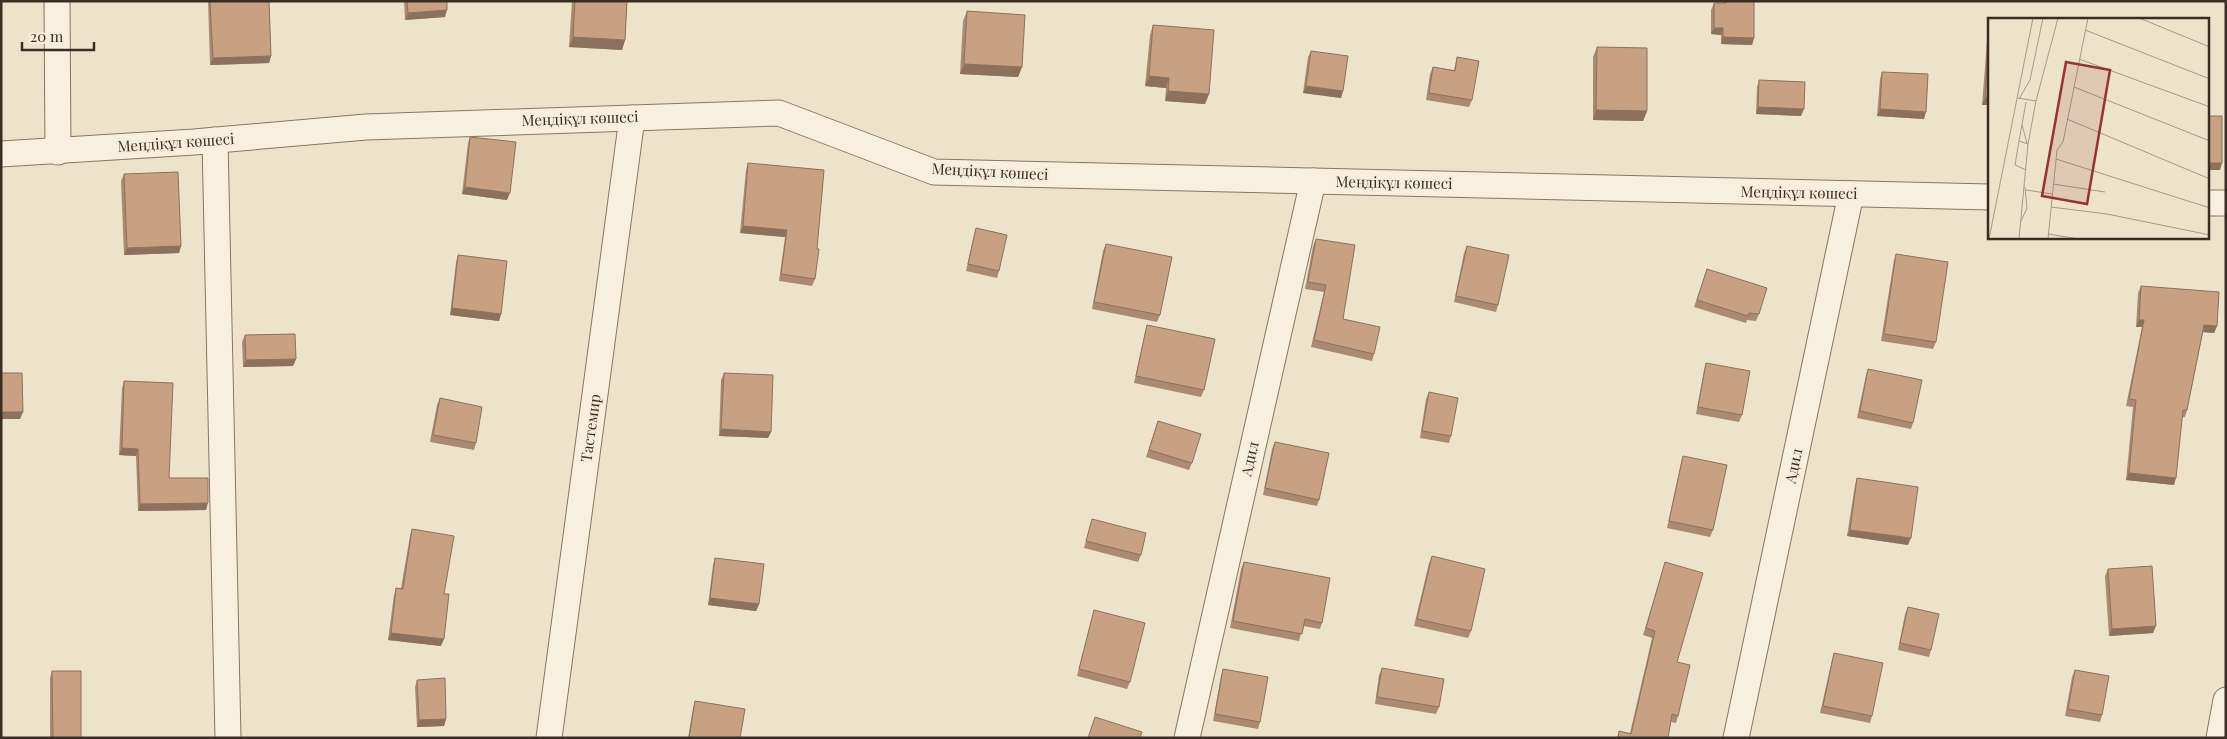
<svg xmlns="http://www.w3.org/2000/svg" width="2227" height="739" font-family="'Playfair Display',serif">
	<rect width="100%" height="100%" fill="#ede3cb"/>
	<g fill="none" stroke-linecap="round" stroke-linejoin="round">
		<g stroke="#897660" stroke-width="27">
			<g id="street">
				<polyline points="57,1 58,152"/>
				<polyline points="215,140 228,738"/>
				<polyline points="1,154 194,142 366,127 779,113 934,172 1990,197"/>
				<polyline points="2208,203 2226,203"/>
				<polyline points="549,738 632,118"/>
				<polyline points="1187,738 1313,181"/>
				<polyline points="1736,738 1851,194"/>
				<polyline points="2219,738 2226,700"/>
			</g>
		</g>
		<use href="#street" stroke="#f7f0de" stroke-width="25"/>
	</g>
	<g fill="#ac8a71">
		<polygon points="208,1 269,1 271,56 269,63 210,65"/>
		<polygon points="404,1 447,1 445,17 405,20"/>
		<polygon points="572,1 627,1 625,40 622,50 569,47"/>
		<polygon points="1724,1 1754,1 1754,38 1752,45 1721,44 1721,35 1711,34 1711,10 1714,3 1724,3"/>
		<polygon points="967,11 1022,67 1018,77 960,74 963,21"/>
		<polygon points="1153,25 1209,94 1205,104 1165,101 1166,88 1145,86 1150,35"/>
		<polygon points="1989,35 1990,105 1982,105 1987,41"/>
		<polygon points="1597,47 1647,111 1643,121 1593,120 1593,57"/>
		<polygon points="1311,51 1343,91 1341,98 1303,93 1308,57"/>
		<polygon points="1457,57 1472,100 1469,107 1426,100 1430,74 1433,67 1454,70"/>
		<polygon points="1882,72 1924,119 1877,116 1880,79"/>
		<polygon points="1759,80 1801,116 1756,114 1757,87"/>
		<polygon points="470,137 507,200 462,194 468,143"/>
		<polygon points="748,163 815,279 812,286 779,281 785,237 740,233 746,170"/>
		<polygon points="124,174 181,246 179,253 124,255 121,181"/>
		<polygon points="976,228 999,271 997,278 966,271 974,235"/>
		<polygon points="1316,239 1343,319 1374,354 1372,361 1311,347 1324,292 1305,289 1313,246"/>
		<polygon points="1106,244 1160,315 1157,322 1092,309 1103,251"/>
		<polygon points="1467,246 1498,305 1496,312 1454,302 1464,253"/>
		<polygon points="1896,254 1936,342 1933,349 1881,341 1894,260"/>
		<polygon points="458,255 501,314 499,321 450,315 456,262"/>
		<polygon points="1707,269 1759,314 1756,321 1747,320 1746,323 1694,307"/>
		<polygon points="2141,286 2217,326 2214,333 2203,332 2187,410 2185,417 2182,417 2174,485 2126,480 2133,407 2126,406 2142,327 2136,327 2138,293"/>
		<polygon points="1147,325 1204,390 1201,397 1134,383 1145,332"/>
		<polygon points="245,335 296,359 293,366 243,367 242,342"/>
		<polygon points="1706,363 1742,415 1739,422 1696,414 1704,370"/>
		<polygon points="1868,369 1913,423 1911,429 1857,418 1866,375"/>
		<polygon points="724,373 771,432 768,438 719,436 721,380"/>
		<polygon points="124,381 169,478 206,510 138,511 136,456 119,455 122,388"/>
		<polygon points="1429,392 1451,436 1449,443 1420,438 1426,399"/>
		<polygon points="440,398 476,443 474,450 430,442 437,405"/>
		<polygon points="1158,421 1192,463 1189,470 1146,457"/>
		<polygon points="1275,442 1319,500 1317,506 1263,495 1272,449"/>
		<polygon points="1683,456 1713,530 1710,537 1667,528 1681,463"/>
		<polygon points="1857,478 1908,545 1847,536 1855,485"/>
		<polygon points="1092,519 1141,555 1138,562 1084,548"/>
		<polygon points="412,529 444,594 441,646 388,640 394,595 396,588 401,588 410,536"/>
		<polygon points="1432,556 1471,631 1468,638 1414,626 1429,563"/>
		<polygon points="715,558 759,604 756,611 708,605 713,565"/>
		<polygon points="1244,562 1322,623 1320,629 1303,626 1299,641 1230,628 1241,569"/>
		<polygon points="1665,562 1677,662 1678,716 1676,723 1671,722 1668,738 1617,738 1619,731 1630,733 1652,638 1643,635"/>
		<polygon points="2108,569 2153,633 2109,636 2105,576"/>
		<polygon points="1908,607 1931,650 1929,657 1898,650 1905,614"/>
		<polygon points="1094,610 1130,682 1127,689 1077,676 1092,617"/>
		<polygon points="1834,653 1872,716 1870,723 1820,713 1832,660"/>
		<polygon points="1382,668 1439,707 1436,714 1375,704 1379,675"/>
		<polygon points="1223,669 1260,722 1258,729 1213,721 1221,676"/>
		<polygon points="2075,670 2102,715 2100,722 2065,716 2072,677"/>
		<polygon points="52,671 81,738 50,738 50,678"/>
		<polygon points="417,680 446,719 444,726 417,727 415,687"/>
		<polygon points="695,701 740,738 688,738 693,708"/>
	</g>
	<g fill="#8c715c">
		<polygon points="447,10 445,17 405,20 408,13"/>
		<polygon points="1714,28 1723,28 1721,35 1711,34"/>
		<polygon points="573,37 625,40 622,50 569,47"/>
		<polygon points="1723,37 1754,38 1752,45 1721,44"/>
		<polygon points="271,56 269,63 210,65 213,58"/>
		<polygon points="964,64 1022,67 1018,77 960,74"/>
		<polygon points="1149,76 1169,78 1166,88 1145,86"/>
		<polygon points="1306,86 1343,91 1341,98 1303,93"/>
		<polygon points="1168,91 1209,94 1205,104 1165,101"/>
		<polygon points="1985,98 1990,98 1990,105 1982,105"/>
		<polygon points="1758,107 1804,109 1801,116 1756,114"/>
		<polygon points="1880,109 1926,112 1924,119 1877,116"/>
		<polygon points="1596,110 1647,111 1643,121 1593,120"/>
		<polygon points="2208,163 2222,163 2220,170 2208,170"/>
		<polygon points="465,187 510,193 507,200 462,194"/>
		<polygon points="743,226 787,230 785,237 740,233"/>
		<polygon points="181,246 179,253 124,255 127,248"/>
		<polygon points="452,308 501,314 499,321 450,315"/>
		<polygon points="2139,320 2144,320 2142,327 2136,327"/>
		<polygon points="2204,325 2217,326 2214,333 2202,332"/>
		<polygon points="296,359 293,366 243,367 246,360"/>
		<polygon points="1,412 23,412 20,419 1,419"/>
		<polygon points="721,429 771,432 768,438 719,436"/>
		<polygon points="122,448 138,449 136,456 119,455"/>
		<polygon points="2129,473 2176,478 2174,485 2126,480"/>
		<polygon points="208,503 206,510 138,511 140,504"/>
		<polygon points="1850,530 1911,538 1908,545 1847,536"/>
		<polygon points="710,598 759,604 756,611 708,605"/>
		<polygon points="2156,626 2153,633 2109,636 2112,629"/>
		<polygon points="391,633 444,639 441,646 388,640"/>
		<polygon points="446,719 444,726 417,727 419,720"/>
	</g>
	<g fill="#c8a183" stroke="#8c715c">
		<polygon points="210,1 269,1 271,56 213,58"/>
		<polygon points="407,1 447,1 447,10 408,13"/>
		<polygon points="575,1 627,1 625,40 573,37"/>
		<polygon points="1726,1 1754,1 1754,38 1723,37 1723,28 1714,28 1714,3 1726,3"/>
		<polygon points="967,11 1025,15 1022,67 964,64"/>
		<polygon points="1153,25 1214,30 1209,94 1168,91 1169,78 1149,76"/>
		<polygon points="1989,35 1990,35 1990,98 1985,98"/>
		<polygon points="1597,47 1647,48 1647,111 1596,110"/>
		<polygon points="1311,51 1348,56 1343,91 1306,86"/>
		<polygon points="1457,57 1479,61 1472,100 1429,93 1433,67 1455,71"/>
		<polygon points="1882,72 1928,74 1926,112 1880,109"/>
		<polygon points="1759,80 1805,82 1804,109 1758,107"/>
		<rect x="2208" y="116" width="14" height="47"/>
		<polygon points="470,137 516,142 510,193 465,187"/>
		<polygon points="748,163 824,170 817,249 819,249 815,279 781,274 787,230 743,226"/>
		<polygon points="178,172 181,246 127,248 124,174"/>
		<polygon points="976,228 1007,235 999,271 968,264"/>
		<polygon points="1316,239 1355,245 1343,319 1380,327 1374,354 1314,340 1326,285 1308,282"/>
		<polygon points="1106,244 1172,257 1160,315 1094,302"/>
		<polygon points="1467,246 1509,255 1498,305 1456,296"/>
		<polygon points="1896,254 1948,262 1936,342 1884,334"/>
		<polygon points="458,255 507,261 501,314 452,308"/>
		<polygon points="1707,269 1767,288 1759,314 1749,313 1748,316 1697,300"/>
		<polygon points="2141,286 2219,292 2217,326 2204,325 2187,410 2183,410 2176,478 2129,473 2136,400 2129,399 2144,320 2139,320"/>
		<polygon points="1147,325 1215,339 1204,390 1136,376"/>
		<polygon points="295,334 296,359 246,360 245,335"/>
		<polygon points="1706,363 1750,371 1742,415 1698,407"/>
		<polygon points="1868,369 1922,380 1913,423 1860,411"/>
		<polygon points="1,373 22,373 23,412 1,412"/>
		<polygon points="724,373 773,375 771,432 721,429"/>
		<polygon points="124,381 173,383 169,478 208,478 208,503 140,504 138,449 122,448"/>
		<polygon points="1429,392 1458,398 1451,436 1422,431"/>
		<polygon points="440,398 482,407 476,443 433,435"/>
		<polygon points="1158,421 1201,434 1192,463 1149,450"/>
		<polygon points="1275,442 1329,453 1319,500 1265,488"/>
		<polygon points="1683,456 1727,465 1713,530 1669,521"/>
		<polygon points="1857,478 1918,487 1911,538 1850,530"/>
		<polygon points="1092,519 1146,533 1141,555 1086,541"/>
		<polygon points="412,529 454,536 444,594 449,594 444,639 391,633 396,588 403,589"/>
		<polygon points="1432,556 1485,569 1471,631 1417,619"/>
		<polygon points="715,558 764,564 759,604 710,598"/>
		<polygon points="1244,562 1330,578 1322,623 1305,619 1302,634 1233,621"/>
		<polygon points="1665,562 1703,573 1677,662 1690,665 1678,716 1672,714 1668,738 1618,738 1619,731 1631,734 1655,631 1646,628"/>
		<polygon points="2152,566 2156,626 2112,629 2108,569"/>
		<polygon points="1908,607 1939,614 1931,650 1900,643"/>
		<polygon points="1094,610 1145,623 1130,682 1079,669"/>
		<polygon points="1834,653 1883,663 1872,716 1823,706"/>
		<polygon points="1382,668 1444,679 1439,707 1377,697"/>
		<polygon points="1223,669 1268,677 1260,722 1215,714"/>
		<polygon points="2075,670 2109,676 2102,715 2068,709"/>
		<polygon points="52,671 81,671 81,738 53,738"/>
		<polygon points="445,678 446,719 419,720 417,680"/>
		<polygon points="695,701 745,709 740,738 689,738"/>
		<polygon points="1095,717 1142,732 1140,738 1088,738"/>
	</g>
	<g text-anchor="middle" stroke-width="4" stroke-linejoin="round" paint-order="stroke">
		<g font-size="15" fill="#3a2e22" stroke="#f4edda">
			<text transform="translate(580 119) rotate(-2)" y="5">Меңдіқұл көшесі</text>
			<text transform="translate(176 143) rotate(-4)" y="5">Меңдіқұл көшесі</text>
			<text transform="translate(990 172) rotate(3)" y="5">Меңдіқұл көшесі</text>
			<text transform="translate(1394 183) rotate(1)" y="5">Меңдіқұл көшесі</text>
			<text transform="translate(1799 193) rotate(1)" y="5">Меңдіқұл көшесі</text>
			<text transform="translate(591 428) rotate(-82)" y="5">Тастемир</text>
			<text transform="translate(1250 459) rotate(-77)" y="5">Адил</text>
			<text transform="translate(1794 466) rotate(-78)" y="5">Адил</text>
		</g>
	</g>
	<g transform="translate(1988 18)">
		<rect width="221" height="221" fill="#ede3cb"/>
		<path fill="none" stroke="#a59b87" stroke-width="1" d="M 151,0 L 222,29M 97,12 L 222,61M 91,41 L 222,89M 86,69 L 222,123M 30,80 L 48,83M 31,81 L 42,62 L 55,0M 38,84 L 31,123 L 40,126M 79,101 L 222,161M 34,107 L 39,125M 31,123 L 27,147 L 38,152M 68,141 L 222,190M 65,166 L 117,174M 38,172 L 64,176M 63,189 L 119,196 L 222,217M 33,203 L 39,190 L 37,169M 60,216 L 91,221M 1,221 L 45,0M 31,221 L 40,126 L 48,83 L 70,0M 60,221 L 69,132 L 75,124 L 100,0"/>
		<path fill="#943433" fill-opacity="0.15" stroke="#943433" stroke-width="2.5" d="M 78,44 L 122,52 L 99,186 L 54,178 Z"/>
		<rect width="221" height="221" fill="none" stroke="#3a2e22" stroke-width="2.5"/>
	</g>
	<rect width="2227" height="739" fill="none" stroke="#3a2e22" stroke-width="5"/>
	<path d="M22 42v8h72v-8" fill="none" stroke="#3a2e22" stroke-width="2.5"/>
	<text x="30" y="42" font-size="15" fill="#3a2e22" stroke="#f4edda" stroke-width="4" paint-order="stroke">20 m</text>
</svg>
